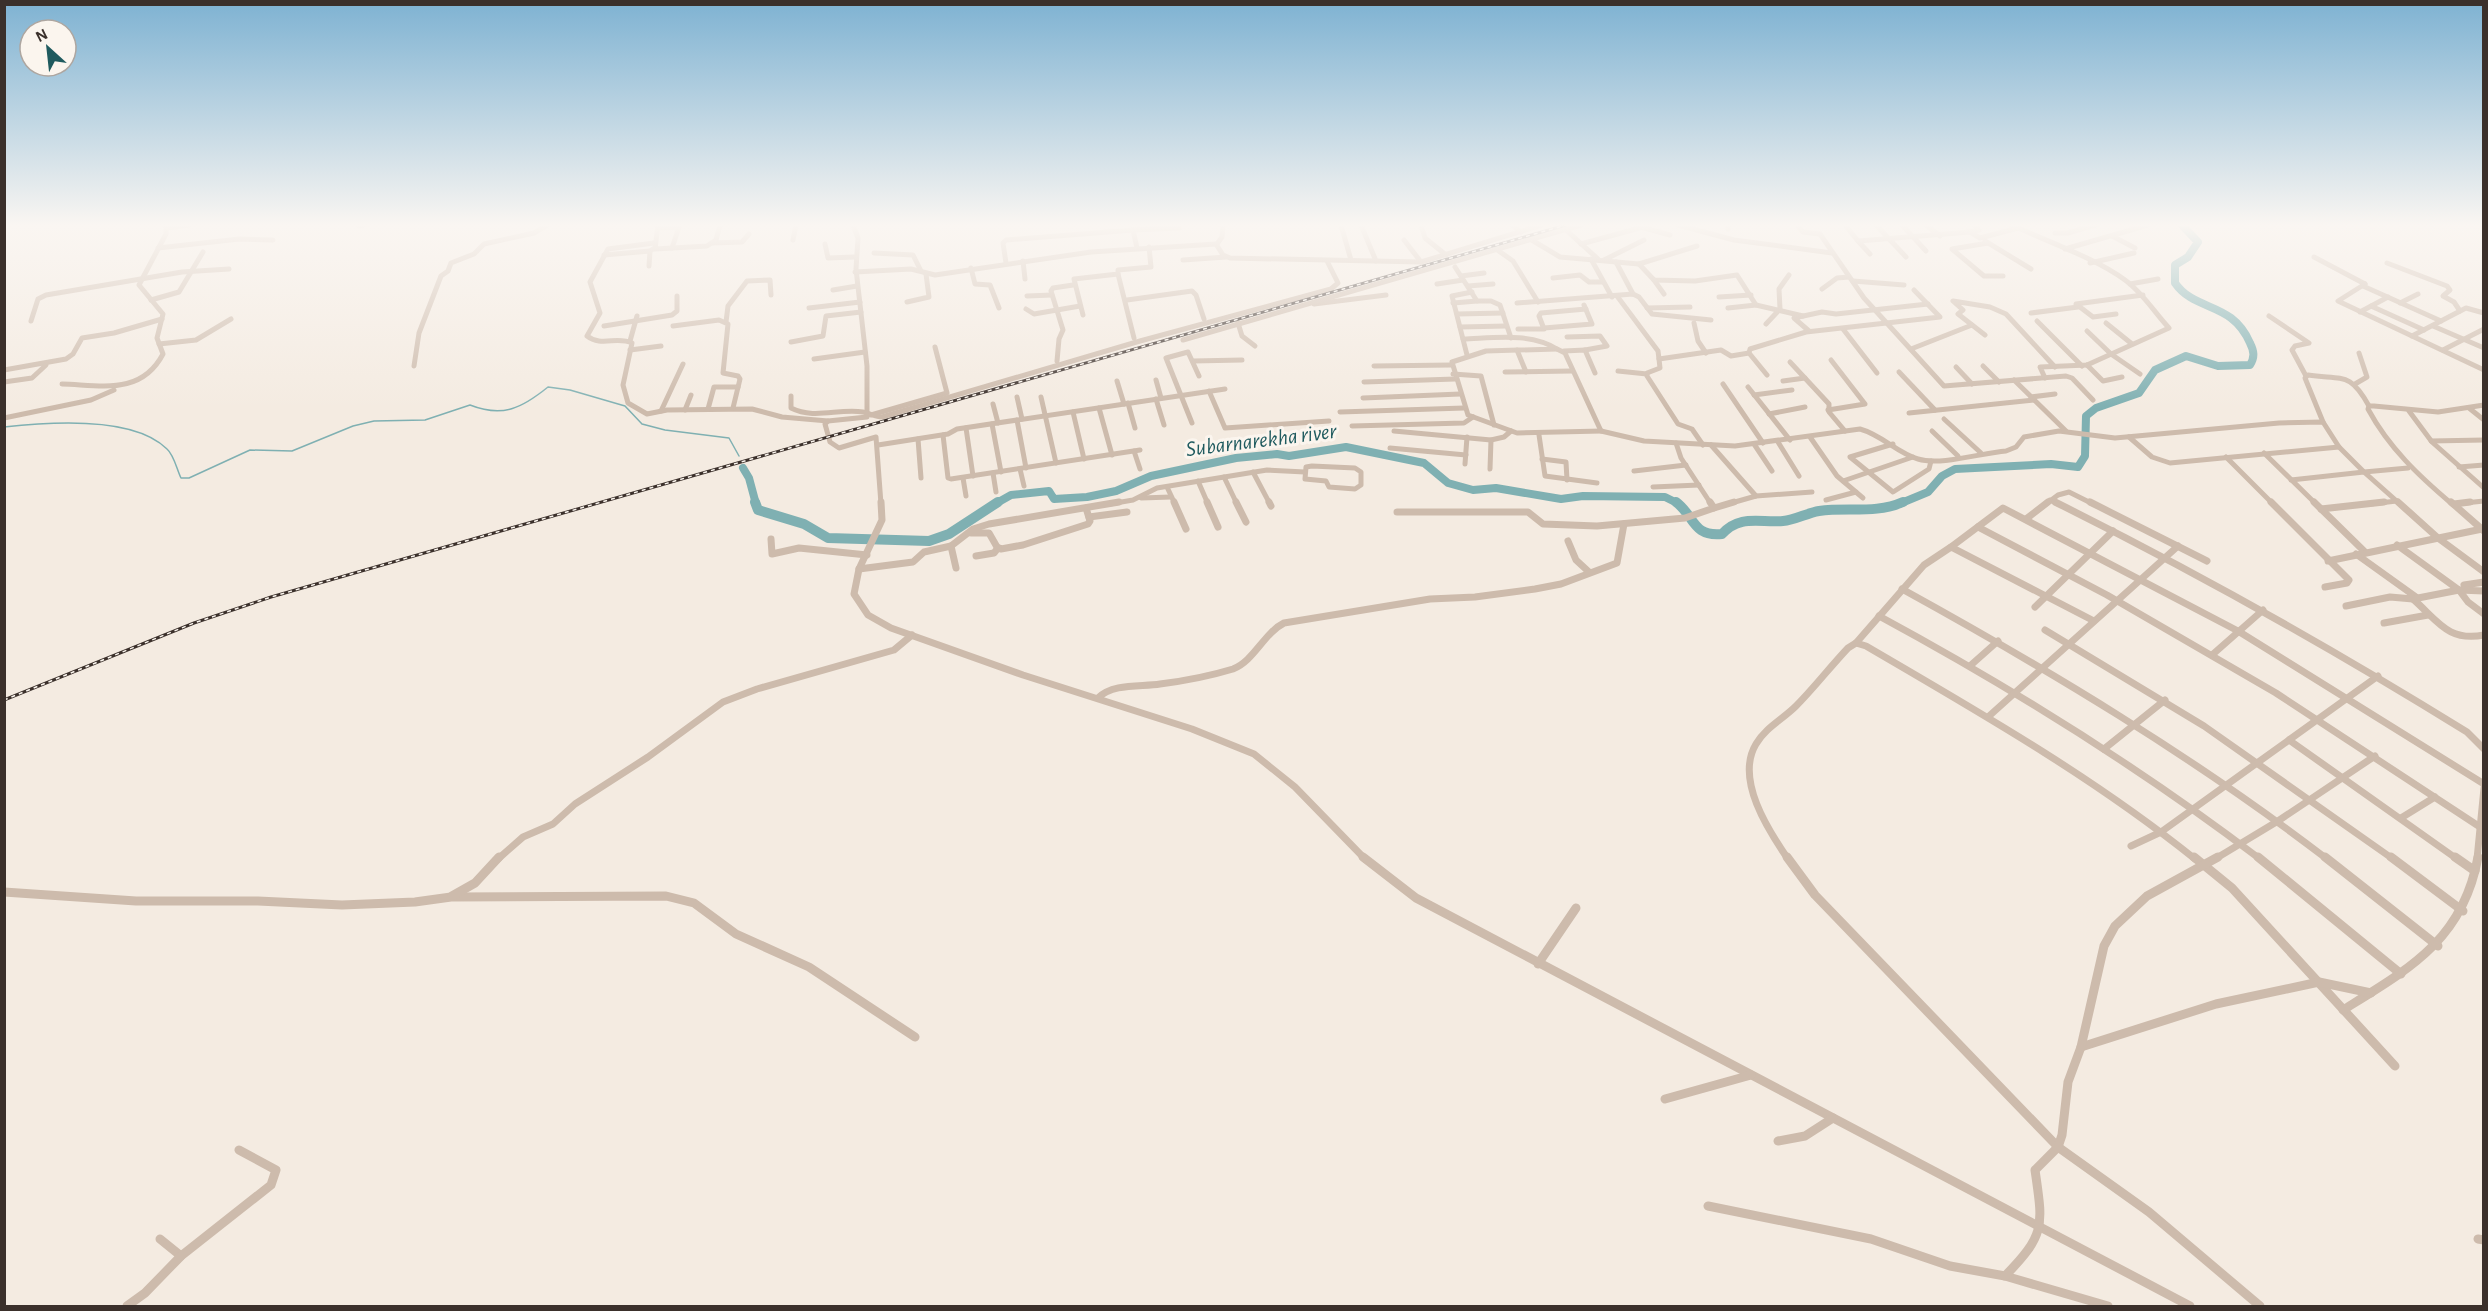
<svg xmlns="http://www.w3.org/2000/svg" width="2488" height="1311" font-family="'Alegreya Sans',sans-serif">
	<rect width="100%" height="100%" fill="#f4ebe1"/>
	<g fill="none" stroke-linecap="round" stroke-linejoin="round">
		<path stroke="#7fb0b2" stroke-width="1.5" d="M 4,427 C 48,422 133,415 167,449 C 174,455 177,470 181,478 L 189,478 L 250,450 L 292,451 L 353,426 L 374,421 L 425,420 L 470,405 C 503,418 522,408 548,387 L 570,390 L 625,406 L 642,424 L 665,430 L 729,438 L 739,456"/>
		<g stroke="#7fb0b2" stroke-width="8">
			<polyline points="743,468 749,478 756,504"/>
			<polyline points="995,504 1011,495 1049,491 1054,499 1087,497 1116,491 1151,476 1236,458 1277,454 1289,456 1346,447 1424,463 1448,483 1473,490 1496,488 1561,499 1583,496 1665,497 1679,504"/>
			<path d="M 1899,504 L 1928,492 L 1942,476 L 1955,469 L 2051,464 L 2078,467 L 2085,456 L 2086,416 L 2096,408 L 2139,393 L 2155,370 L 2186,356 L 2218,366 L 2250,365 C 2255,357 2254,351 2250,343 C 2232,301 2195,312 2175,283 L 2175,265 L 2188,257 L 2198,242 L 2182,225"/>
		</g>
		<g stroke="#7fb0b2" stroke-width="10">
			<polyline points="755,502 758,510 804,524 828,538 929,541 949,534 998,502"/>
			<path d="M 1676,502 C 1695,516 1692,537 1722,534 C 1740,514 1760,523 1783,521 C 1795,520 1807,513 1819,511 C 1848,507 1876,514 1903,502"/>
		</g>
		<g stroke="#cdbbac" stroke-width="5">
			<polyline points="658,225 655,249 707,246 716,240 720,225"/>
			<polyline points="853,225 858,238 856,269 867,366 867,417 828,421 825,424 830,442 839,448 876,437 881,504"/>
			<polyline points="1341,225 1351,260"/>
			<polyline points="1361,225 1376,261"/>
			<polyline points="1421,225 1425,238 1446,255"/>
			<polyline points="1512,225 1521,232"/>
			<polyline points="1678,225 1734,240 1832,253"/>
			<polyline points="1728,225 1728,229"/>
			<polyline points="1797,225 1803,232 1820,234 1864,298 1944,386 2066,376 2072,378 2093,400"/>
			<polyline points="1845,225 1858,241 1970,232 1980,238 2018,228"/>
			<polyline points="1876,225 1906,257"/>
			<polyline points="1902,225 1926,251"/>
			<polyline points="1926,225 1940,236"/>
			<path d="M 2012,225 C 2046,241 2095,258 2125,280 C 2143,293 2154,312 2169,328 L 2087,365 L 2040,367 L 2045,378"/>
			<polyline points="359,226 364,225"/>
			<polyline points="1641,227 1670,235"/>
			<polyline points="167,228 189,225"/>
			<polyline points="658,228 679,227 672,248"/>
			<polyline points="1566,230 1598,259"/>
			<polyline points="1970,232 1979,230 1974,225"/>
			<polyline points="2055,233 2068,233 2095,225"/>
			<polyline points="2112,236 2135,248"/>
			<polyline points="1530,239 1560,257 1639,264 1697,246"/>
			<polyline points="793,240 796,225"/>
			<polyline points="1404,240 1421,262"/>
			<polyline points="1858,241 1870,254"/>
			<polyline points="1985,241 2031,269"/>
			<path d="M 654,243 L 608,249 L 590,282 L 600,313 L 587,336 C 601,347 617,336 632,343 L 623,385 L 628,403 L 647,414 L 667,410 L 752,409 L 782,417 L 828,421"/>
			<polyline points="712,243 742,242 749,234"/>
			<polyline points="1988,243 1952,249 1984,276 2003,276"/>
			<polyline points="825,244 828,258 854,257"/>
			<polyline points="1217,244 1222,237 1223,225"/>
			<polyline points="1581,244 1643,227"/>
			<polyline points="158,248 239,239 273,240"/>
			<polyline points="1137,248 1133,230 1179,228"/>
			<polyline points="1496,249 1513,261 1538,302"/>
			<polyline points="2065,249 2148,225"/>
			<polyline points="874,253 913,255 921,271"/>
			<polyline points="604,255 650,251"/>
			<polyline points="2314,257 2365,284"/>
			<polyline points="1591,259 1612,297"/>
			<polyline points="1183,260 1226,257"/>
			<polyline points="1604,260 1644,240"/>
			<polyline points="1023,261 1025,279"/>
			<polyline points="1616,262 1633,294"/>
			<polyline points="1006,263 1003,243 1006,240 1133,230"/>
			<polyline points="2090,263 2134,253"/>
			<polyline points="2387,263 2447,286 2450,290 2443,296 2454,302 2460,311"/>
			<polyline points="1639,264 1654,280 1695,281 1737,275 1756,305 1803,316"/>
			<polyline points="649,266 650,251 653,249"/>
			<polyline points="1455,267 1477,301 1491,301 1500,305 1511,338"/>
			<polyline points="971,268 975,284 990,285 999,308"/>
			<polyline points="855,272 911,269 935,275 1091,252 1216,244 1223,255 1230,258 1421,262 1542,225"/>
			<polyline points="1118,274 1134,338"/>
			<polyline points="1461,276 1484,273"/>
			<polyline points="1553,278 1580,275 1589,282 1602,282"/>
			<polyline points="1654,280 1664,294"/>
			<polyline points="1853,281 1904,285"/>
			<polyline points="1437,284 1463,280"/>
			<polyline points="2130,284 2158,279"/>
			<polyline points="2365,284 2338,301 2484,370"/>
			<polyline points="1468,286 1493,284"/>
			<polyline points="2363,286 2441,321"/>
			<polyline points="1822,289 1837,278 1849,277"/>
			<polyline points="833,290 857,286"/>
			<polyline points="1027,296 1052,295"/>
			<polyline points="1617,296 1658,351 1659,359 1721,350 1731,356 1749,353"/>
			<polyline points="1719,297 1751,295"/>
			<polyline points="151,300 179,292 203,252"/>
			<polyline points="1127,300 1192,291 1196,295 1204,319"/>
			<polyline points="907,302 929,297 926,274"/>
			<polyline points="1453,303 1477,301"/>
			<polyline points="1517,303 1633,294 1639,297 1652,314 1711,320"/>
			<polyline points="2400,303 2418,294"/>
			<polyline points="1314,304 1386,295"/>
			<polyline points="2371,306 2424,330"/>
			<polyline points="809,308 860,302"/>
			<polyline points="1647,308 1690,307"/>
			<polyline points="1728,308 1756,305"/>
			<polyline points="1026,309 1034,314 1080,306"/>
			<polyline points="2360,312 2388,297"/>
			<polyline points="2031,313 2078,307"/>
			<polyline points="1457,314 1503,313"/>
			<polyline points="2116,314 2093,317 2076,304 2143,295"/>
			<polyline points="1083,315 1074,279 1118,274 1118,270 1151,267 1149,247"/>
			<polyline points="2269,316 2309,343 2295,346 2292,350 2306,376"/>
			<polyline points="31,321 38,299 46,295 182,272 229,269"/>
			<polyline points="2037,321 2082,366"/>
			<polyline points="726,322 728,306 747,281 770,280 771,295"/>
			<polyline points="1238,323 1242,336 1255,346"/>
			<polyline points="1694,323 1698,341 1706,353"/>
			<polyline points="2106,323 2132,344"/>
			<polyline points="1766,324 1780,309 1779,289 1789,275"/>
			<polyline points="604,326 672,315 677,311 677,296"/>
			<polyline points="673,326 719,320 728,324 723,373 738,376 740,379 733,408"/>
			<polyline points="2433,326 2484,348"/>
			<polyline points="1460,327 1506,326"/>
			<polyline points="1544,328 1592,324 1584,305"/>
			<polyline points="1518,329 1544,329 1539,316 1541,313 1586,309"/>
			<polyline points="1843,329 1877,373"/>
			<polyline points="1809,331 1794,318 1822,312 1836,314 1928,304"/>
			<polyline points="2087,331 2111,354 2140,374"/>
			<polyline points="1985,335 1958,314 1963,310 1953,301 1990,307 2006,314 2055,367"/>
			<polyline points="2412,336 2466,308 2484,313"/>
			<polyline points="1567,337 1600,336 1607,346 1585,350"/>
			<path d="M 1463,339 C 1493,338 1530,332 1557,349 L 1486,351 L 1452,362 L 1468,415 L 1517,433 L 1602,431"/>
			<polyline points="1183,340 1581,225"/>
			<polyline points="630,341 637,316"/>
			<polyline points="791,342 823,336 826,316 861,312"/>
			<polyline points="159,344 196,340 231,319"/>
			<path d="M 1557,349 L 1565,353 L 1601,431 L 1644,441 L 1735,446 L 1860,429 C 1882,435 1897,453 1918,459 C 1941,466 1981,453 2006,451 L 2016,447 L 2024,437 L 2059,431 L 2115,438 L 2279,423 L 2323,422 L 2339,447 L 2364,472 L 2408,468"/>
			<polyline points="1911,349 1972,325"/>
			<polyline points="630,350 661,346"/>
			<polyline points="1517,350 1526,372"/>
			<polyline points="2443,350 2484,329"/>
			<polyline points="1564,351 1585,350 1595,373"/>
			<polyline points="1467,355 1452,296 1472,292"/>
			<polyline points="814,359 865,352"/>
			<polyline points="1659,359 1660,368 1647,373 1647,376 1678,424 1692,429 1703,445"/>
			<polyline points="1057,361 1059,339 1063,330 1051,291 1053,288 1073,285"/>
			<polyline points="1193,361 1242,360"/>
			<polyline points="1790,362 1829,404 1829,412 1845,431"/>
			<polyline points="2087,365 2103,381 2122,377"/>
			<polyline points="414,366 419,333 441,276 448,271 451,263 474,254 484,244 534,233 547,225"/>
			<polyline points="1374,366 1451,365"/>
			<polyline points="1983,366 1999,382"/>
			<polyline points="1956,367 1972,384"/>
			<polyline points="4,370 66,359 73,354 82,338 114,333 162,319"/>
			<polyline points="1618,371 1647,374"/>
			<polyline points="1505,372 1572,371"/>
			<polyline points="1899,372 1935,410"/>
			<polyline points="1453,374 1481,376 1494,425"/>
			<polyline points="1767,375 1749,353 1750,349 1806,332 1940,317 1914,290"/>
			<polyline points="1156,380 1161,398"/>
			<polyline points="2014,380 2066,431"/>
			<polyline points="1117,381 1124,404"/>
			<polyline points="1783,381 1805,378"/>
			<polyline points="4,382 32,378 46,365"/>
			<polyline points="1364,382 1455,379"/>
			<path d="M 62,384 C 100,385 141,396 163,354 L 157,338 L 163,314 L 139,285 L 166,234 L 166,225"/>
			<polyline points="1723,384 1763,443"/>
			<polyline points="2355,384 2367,377 2359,353"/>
			<polyline points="1748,387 1790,440"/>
			<polyline points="1209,391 1225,428 1329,421"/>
			<polyline points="1754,395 1792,390"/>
			<path d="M 791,396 L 791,408 C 815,420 838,408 863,412 C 870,413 875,417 882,417 L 1140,341 L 1331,289 L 1338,283 L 1327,261"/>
			<polyline points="1017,397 1022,419"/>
			<polyline points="1041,397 1056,463"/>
			<polyline points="2031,397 2055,394"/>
			<polyline points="1363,398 1460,394"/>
			<polyline points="1156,399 1164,425"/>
			<polyline points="1128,403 1135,428"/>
			<polyline points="993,404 998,423"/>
			<polyline points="1099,408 1112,455"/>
			<polyline points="2469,408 2484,420"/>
			<polyline points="708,409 714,387 738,387"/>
			<polyline points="685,410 691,395"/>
			<polyline points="1828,410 1865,404 1831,360"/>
			<polyline points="661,411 683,364"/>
			<polyline points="2409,411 2432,442 2484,488"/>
			<polyline points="1073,412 1084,459"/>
			<polyline points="1340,412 1464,408"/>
			<polyline points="1909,413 2034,400"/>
			<polyline points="1769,414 1805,407"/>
			<polyline points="871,415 947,393 935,347"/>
			<polyline points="4,418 91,400 114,390"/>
			<polyline points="1944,419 1981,453"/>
			<polyline points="1017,420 1026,468"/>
			<path d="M 2323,422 L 2305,378 L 2308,375 C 2344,380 2350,372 2369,406"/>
			<polyline points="1192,423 1166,358 1188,352 1199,376"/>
			<polyline points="992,424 1001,472"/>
			<polyline points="1352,426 1464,423 1473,417"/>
			<polyline points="966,428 973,476"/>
			<polyline points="1394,431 1491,440 1504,437 1511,431"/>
			<polyline points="1932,431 1958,456"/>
			<polyline points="943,435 948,478 951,479 1140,450"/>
			<polyline points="1539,435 1545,476 1597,483"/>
			<polyline points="1810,437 1837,476 1863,498"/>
			<polyline points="2129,437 2152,457 2170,463 2339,447"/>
			<polyline points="918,439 921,478"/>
			<polyline points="2431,441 2484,440"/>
			<polyline points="1778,442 1799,476"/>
			<polyline points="1676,443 1681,458 1711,504"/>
			<polyline points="1754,444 1772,471"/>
			<polyline points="1893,444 1850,457 1893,492 1929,469 1931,461"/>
			<polyline points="878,445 948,434 957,429 1225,389"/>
			<polyline points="1711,445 1756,496"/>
			<polyline points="1390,448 1466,455"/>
			<polyline points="1134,451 1140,469"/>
			<polyline points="2264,453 2316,504"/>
			<polyline points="2226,457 2273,504"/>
			<polyline points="1542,459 1566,462 1567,480"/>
			<polyline points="1465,464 1467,437"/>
			<polygon points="1312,466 1355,468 1361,472 1361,485 1355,489 1329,487 1326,481 1305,479 1306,467"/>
			<polyline points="2459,467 2484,465"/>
			<polyline points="1020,469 1024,486"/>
			<polyline points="1490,469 1491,440"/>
			<polyline points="1634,471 1686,465"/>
			<polyline points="1253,472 1270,504"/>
			<polyline points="993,473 996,492"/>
			<polyline points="1224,477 1237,504"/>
			<polyline points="963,478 966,496"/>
			<polyline points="2291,480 2364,472 2400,504"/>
			<polyline points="1198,481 1208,504"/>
			<polyline points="1843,481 1913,457"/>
			<polyline points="1167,487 1175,504"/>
			<polyline points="1653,487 1699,485"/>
			<polyline points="1141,498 1171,497"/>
			<polyline points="1826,500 1856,492"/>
			<polyline points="2050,500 2058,504"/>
			<polyline points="1110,504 1133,500 1157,488 1267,470 1305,472"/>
			<polyline points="1728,504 1756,496 1812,492"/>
			<polyline points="2046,504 2058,495 2069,492 2093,504"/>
			<polyline points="2370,504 2397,501"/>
			<path d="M 2452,504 C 2419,476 2389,448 2368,409 L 2369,406 L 2374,406 L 2438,412 L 2484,405"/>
			<polyline points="2455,504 2484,501"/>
		</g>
		<g stroke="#cdbbac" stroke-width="7">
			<polyline points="881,502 882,520 859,569 854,594 868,615 891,628 1023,675 1192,729 1254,754 1295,787 1365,859"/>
			<polyline points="1174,502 1186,529"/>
			<polyline points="1207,502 1218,527"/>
			<polyline points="1236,502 1246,522"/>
			<polyline points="1269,502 1271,506"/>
			<path d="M 2055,502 C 2196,572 2333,649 2467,732 L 2484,749"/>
			<polyline points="2090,502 2207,561"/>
			<polyline points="2271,502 2349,580 2347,583 2325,587"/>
			<polyline points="2314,502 2365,552"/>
			<polyline points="2398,502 2438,538 2484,572"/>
			<polyline points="2451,502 2484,531"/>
			<polyline points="2454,504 2470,502"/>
			<polyline points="1714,508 1734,502"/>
			<polyline points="2321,509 2384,502"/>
			<polyline points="1397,512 1528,512 1543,524 1597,526 1685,518 1714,508 1710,502"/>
			<polyline points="1089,517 1127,512"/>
			<polyline points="2026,519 2048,502"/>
			<polyline points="1978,527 2107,595 2276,693 2480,827"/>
			<polyline points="971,533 989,533 997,547 1001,549 1023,545 1088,524 1090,521 1086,508"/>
			<polyline points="771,539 772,554 799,548 867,555"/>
			<polyline points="1568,541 1576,560 1589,572"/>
			<polyline points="2397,545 2459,590 2468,602 2484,614"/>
			<polyline points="951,546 956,568"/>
			<polyline points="1951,547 2003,508 2238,631 2484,784"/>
			<polyline points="2356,554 2416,597"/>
			<polyline points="976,556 994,553 998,548"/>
			<polyline points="2328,561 2482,529"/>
			<polyline points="859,569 913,562 924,552 951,546 973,529 989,524 1119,502"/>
			<path d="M 1902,589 C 2049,670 2194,757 2327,859"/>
			<polyline points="2466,589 2464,585 2484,582"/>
			<path d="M 2484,591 L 2459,590 L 2413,599 C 2438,621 2448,642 2484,635"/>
			<polyline points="2346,606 2390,597 2413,599"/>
			<polyline points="2035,607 2113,531"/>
			<path d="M 1879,616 C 2012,688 2139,767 2260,859"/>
			<polyline points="2384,623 2428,615"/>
			<polyline points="2045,630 2204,726 2393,859"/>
			<polyline points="1856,643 1924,565 1951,547 2094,621"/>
			<polyline points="2212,655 2263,610"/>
			<polyline points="1971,665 1998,641"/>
			<path d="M 1098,698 C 1113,683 1141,687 1160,684 C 1184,681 1210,676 1233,669 C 1254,661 1264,633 1284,623 L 1430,599 L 1475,597 L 1535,589 L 1561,584 L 1617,563 L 1624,524"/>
			<polyline points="1988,717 2178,546"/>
			<polyline points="2289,740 2457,859"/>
			<polyline points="2104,749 2165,700"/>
			<polyline points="2401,818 2435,797"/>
			<polyline points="2131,846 2161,832 2378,676"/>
			<polyline points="498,859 523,837 553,824 575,804 648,757 723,702 757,689 894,650 912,635"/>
			<path d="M 1788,859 C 1768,830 1735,779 1756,744 C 1765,728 1783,719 1796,706 C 1814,688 1830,667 1848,648 L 1856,643 L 1866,646 C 1979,712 2093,777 2195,859"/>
			<polyline points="2215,859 2278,821 2375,756"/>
			<polyline points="2477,859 2484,788"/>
		</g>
		<g stroke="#cdbbac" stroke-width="9">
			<polyline points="1363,857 1416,898 2190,1306"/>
			<polyline points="1787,857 1815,895 2058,1147 2149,1212 2260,1306"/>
			<polyline points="2194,857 2232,888 2395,1066"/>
			<polyline points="2258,857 2401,974"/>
			<polyline points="2325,857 2438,946"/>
			<polyline points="2391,857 2463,911"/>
			<polyline points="2455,857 2475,871"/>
			<polyline points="4,892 136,901 258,901 342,905 415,902 451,897 666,896 694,903 736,934 809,967 915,1037"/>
			<polyline points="452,896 475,883 499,857"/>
			<polyline points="1538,964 1576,908"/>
			<path d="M 2343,1010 C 2409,969 2463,940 2478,857"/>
			<polyline points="2081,1047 2216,1004 2319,982 2371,993"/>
			<polyline points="1665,1099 1751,1075"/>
			<polyline points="1778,1141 1805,1136 1833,1118"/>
			<polyline points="1708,1206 1871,1239 1950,1266 2005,1276 2108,1306"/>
			<polyline points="160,1239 181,1256"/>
			<polyline points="2478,1239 2484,1240"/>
			<path d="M 2005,1276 C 2046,1234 2043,1226 2035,1170 L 2058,1147 L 2062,1135 L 2068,1082 L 2081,1047 L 2104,946 L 2115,926 L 2147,896 L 2218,857"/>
			<polyline points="127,1306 145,1293 181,1256 271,1185 276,1170 239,1150"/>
		</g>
		<g stroke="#3b302b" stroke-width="3">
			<polyline id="rail" points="4,700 194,623 271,597 1566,225"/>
		</g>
		<use href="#rail" stroke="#fbf5ee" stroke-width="1.5" stroke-dasharray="4" stroke-linecap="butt"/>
	</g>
	<linearGradient id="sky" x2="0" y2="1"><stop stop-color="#7eb2d2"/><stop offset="0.55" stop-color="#faf6f2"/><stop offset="1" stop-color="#faf6f2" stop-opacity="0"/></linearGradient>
	<rect width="2488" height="409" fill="url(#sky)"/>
	<g text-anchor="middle" stroke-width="6" stroke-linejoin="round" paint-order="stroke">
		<g font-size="22" font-style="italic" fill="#1f5a5e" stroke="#fbf5ee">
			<text transform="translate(1261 439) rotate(-7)" y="8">Subarnarekha river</text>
		</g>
	</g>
	<rect width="2488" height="1311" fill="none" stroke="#3b302b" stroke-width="12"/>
	<g transform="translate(48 48) rotate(333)"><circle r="28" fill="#fbf5ee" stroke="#aea6a0" stroke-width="1.5"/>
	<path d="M0-4.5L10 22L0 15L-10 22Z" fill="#1f5a5e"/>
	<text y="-9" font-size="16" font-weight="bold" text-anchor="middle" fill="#3b302b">N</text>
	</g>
</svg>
